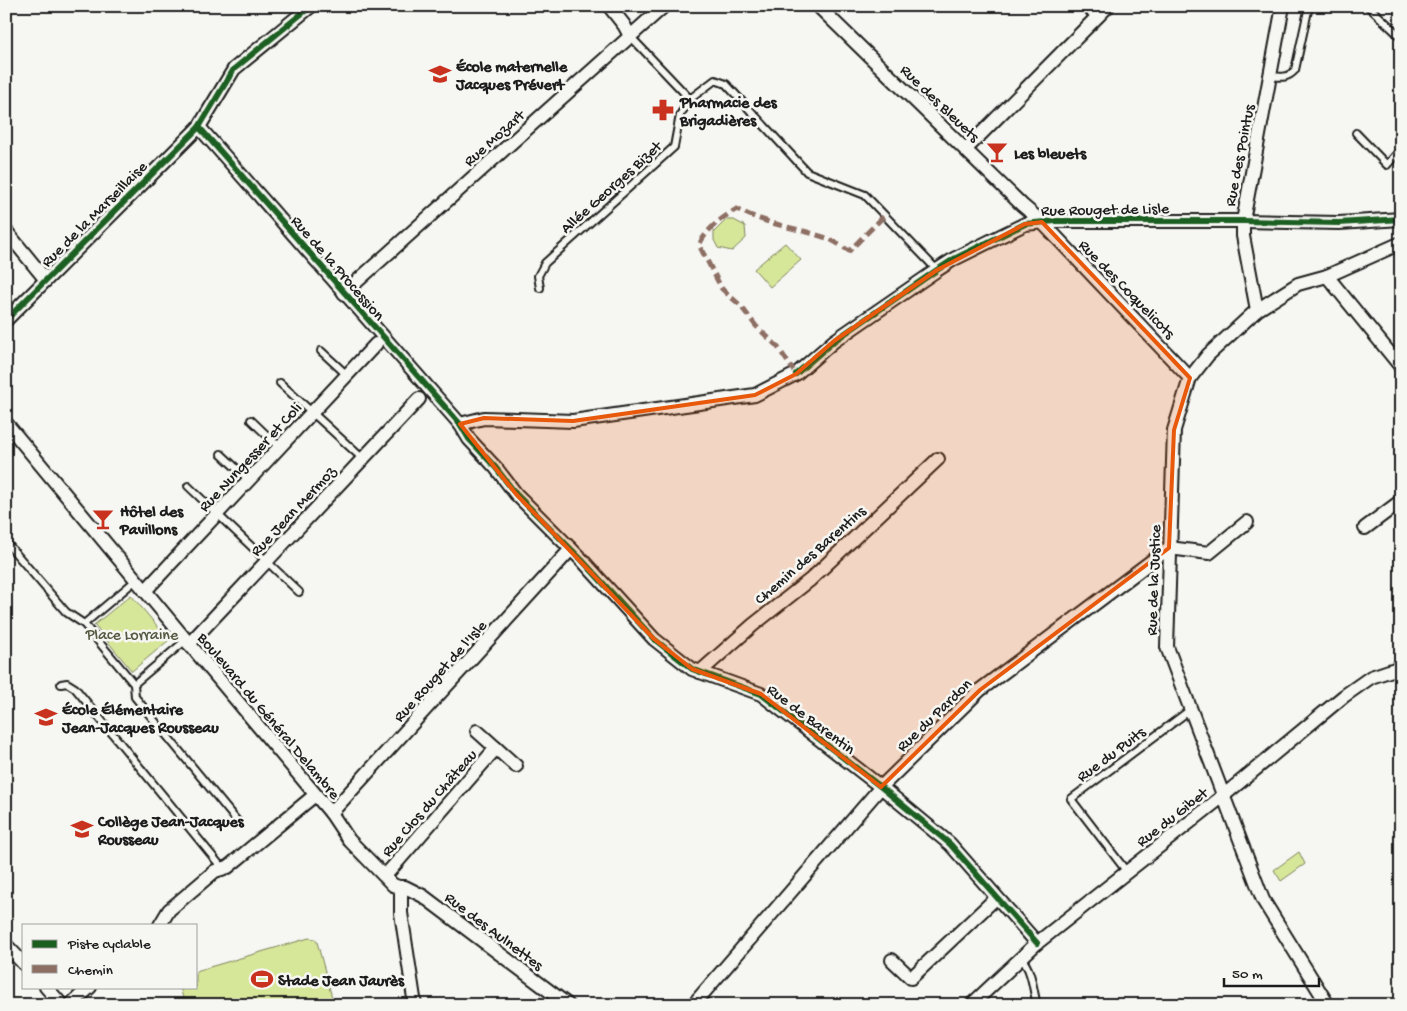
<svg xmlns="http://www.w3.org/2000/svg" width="1407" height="1011" font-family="'Gochi Hand',sans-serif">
	<rect width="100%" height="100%" fill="#f6f6f2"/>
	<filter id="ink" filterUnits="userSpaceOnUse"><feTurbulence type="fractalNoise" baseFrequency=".02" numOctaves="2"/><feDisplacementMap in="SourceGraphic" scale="10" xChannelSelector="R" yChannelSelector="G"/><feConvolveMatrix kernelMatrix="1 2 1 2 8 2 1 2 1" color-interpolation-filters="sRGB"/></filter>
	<g filter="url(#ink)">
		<g fill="#d7e79a" stroke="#7a825b">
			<polygon points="726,220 734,220 745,226 746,238 732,251 718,248 714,240 714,232"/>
			<polygon points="785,243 801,260 770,287 754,269"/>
			<polygon points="131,595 169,640 132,671 94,625"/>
			<polygon points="1299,852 1305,864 1281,881 1274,870"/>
			<polygon points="309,938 315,939 317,942 334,1005 185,1005 180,987 196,987 196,971"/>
		</g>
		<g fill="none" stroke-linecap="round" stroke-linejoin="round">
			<g stroke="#1c1c1c" stroke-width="10">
				<g id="lane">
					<polyline points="1368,6 1401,37"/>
					<polyline points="630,36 690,99"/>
					<path d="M 1270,76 C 1280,77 1287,79 1295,70 L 1309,6"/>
					<polyline points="1356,133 1387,165 1401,149"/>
					<polyline points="540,288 538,276 545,263 674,147 680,115 690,99 715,80 726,84 807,172 865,195 937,270"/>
					<polyline points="321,351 347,375"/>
					<polyline points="280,383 363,459"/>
					<polyline points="251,420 279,447"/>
					<polyline points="221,454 249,480"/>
					<polyline points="188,486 299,592"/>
					<polyline points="6,542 66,612 84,624 134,684 135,697 237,821"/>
					<polyline points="84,624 136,580"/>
					<polyline points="61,684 67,683 75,688 223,869"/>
					<polyline points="134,684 186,640"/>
					<polyline points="1127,872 1071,799 1190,710"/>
					<path d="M 1021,958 C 1032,969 1033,990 1037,1005"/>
				</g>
			</g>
			<g stroke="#1c1c1c" stroke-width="16">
				<g id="street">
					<polyline points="609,6 624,25 630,36"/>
					<polyline points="818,6 1022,205 1042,222 1190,378"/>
					<polyline points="1088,6 1098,16"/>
					<polyline points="199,127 460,424 469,439 496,468 516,494 582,560 654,639 692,669 761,694 881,787 950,844 1037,943"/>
					<polyline points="966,149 1108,6"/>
					<polyline points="6,231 46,280"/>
					<polyline points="1327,276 1401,367"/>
					<polyline points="344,293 664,6"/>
					<polyline points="1257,310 1243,236 1243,221 1283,6"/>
					<polyline points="6,320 199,127 234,69 311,6"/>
					<polyline points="6,423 186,640 331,813 349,840 393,885 399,887 401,892 401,913 415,1005"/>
					<polyline points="460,424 484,418 573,421 755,395 796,374 834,341 937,270 954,259 1025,224 1055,221 1243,221 1339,223 1401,219"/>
					<polyline points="1365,528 1401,501"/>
					<polyline points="145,591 376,344"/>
					<polyline points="189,644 419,399"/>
					<polyline points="700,672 753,625 810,580 938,459"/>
					<polyline points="477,731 516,766"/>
					<polyline points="331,813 571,549"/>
					<polyline points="385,876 496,748"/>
					<polyline points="399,887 405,887 423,896 568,1005"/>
					<polyline points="160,925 169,910 215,871 228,867 315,795"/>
					<polyline points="6,945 24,964"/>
					<polyline points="892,960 911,978 996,898"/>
					<polyline points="46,987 62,1005"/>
					<polyline points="70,1005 90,987"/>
					<polyline points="693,1005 881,787 980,690 1169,548 1209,553 1247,522"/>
					<polyline points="971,1005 1037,943 1223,796 1344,696 1371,677 1401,667"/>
					<polyline points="1328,1005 1263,900 1167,647 1174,430 1190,378 1208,355 1257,310 1298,284 1327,276 1401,243"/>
				</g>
			</g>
			<use href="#lane" stroke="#f6f6f2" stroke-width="6"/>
			<use href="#street" stroke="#f6f6f2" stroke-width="12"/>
			<path stroke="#8d6e63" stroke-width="5" stroke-dasharray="10 5" stroke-linecap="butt" d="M 796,374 L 777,346 L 756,326 L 740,305 L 722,289 L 699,245 C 707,229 721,218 737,209 C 769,226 797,227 829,239 C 836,242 843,247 849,251 L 885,215"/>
			<g stroke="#f6f6f2" stroke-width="9">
				<g id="cycleway">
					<polyline points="199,127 460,424 469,439 496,468 516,494 582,560 654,639 692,669 761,694 881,787 950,844 1037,943"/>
					<polyline points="6,320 199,127 234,69 311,6"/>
					<polyline points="796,374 834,341 937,270 954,259 1025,224 1055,221 1243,221 1339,223 1401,219"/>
				</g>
			</g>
			<use href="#cycleway" stroke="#1b5e20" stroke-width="6"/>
		</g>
	</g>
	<path fill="#e8590c" fill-opacity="0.2" stroke="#e8590c" stroke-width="4" stroke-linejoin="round" d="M 1042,222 L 1190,378 L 1174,430 L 1169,548 L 980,690 L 881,787 L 761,694 L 692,669 L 654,639 L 516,494 L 460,424 L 484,418 L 573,421 L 755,395 L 796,374 L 834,341 L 937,270 L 1025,224 Z"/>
	<defs>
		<g id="school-bare" transform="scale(1.725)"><path d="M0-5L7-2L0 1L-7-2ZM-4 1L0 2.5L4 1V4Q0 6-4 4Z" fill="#c8321e" stroke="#f6f6f2" stroke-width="2.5" paint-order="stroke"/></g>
		<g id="pharmacy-bare" transform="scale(1.725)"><path d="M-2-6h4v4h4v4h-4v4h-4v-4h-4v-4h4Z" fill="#c8321e" stroke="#f6f6f2" stroke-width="2.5" paint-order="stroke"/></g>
		<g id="bar-bare" transform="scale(1.725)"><path d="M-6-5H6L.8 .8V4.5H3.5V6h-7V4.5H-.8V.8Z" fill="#c8321e" stroke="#f6f6f2" stroke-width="2.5" paint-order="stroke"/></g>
		<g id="stadium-bare" transform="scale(1.725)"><path d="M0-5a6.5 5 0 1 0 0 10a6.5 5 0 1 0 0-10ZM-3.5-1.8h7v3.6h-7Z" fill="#c8321e" stroke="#f6f6f2" stroke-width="2.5" paint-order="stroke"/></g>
	</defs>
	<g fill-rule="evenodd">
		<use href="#school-bare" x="440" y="74"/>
		<use href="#pharmacy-bare" x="663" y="110"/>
		<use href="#bar-bare" x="997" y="152"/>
		<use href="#bar-bare" x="103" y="519"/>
		<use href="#school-bare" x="46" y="717"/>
		<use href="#school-bare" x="82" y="829"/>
		<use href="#stadium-bare" x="262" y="979"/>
	</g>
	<g text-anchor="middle" stroke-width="5" stroke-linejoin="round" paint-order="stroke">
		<g font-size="16" font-weight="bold" fill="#1c1c1c" stroke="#f6f6f2" text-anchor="start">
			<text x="456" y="71">École maternelle<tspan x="456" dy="18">Jacques Prévert</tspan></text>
			<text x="680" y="107">Pharmacie des<tspan x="680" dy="18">Brigadières</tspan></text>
			<text x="1014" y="158">Les bleuets</text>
			<text x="120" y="516">Hôtel des<tspan x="120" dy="18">Pavillons</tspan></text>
			<text x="62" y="714">École Élémentaire<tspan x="62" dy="18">Jean-Jacques Rousseau</tspan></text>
			<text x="98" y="826">Collège Jean-Jacques<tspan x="98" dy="18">Rousseau</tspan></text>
			<text x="278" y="985">Stade Jean Jaurès</text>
		</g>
		<g font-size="16" fill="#1c1c1c" stroke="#f6f6f2">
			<text transform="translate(941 102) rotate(44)" y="6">Rue des Bleuets</text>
			<text transform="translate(493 137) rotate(-42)" y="6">Rue Mozart</text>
			<text transform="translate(1238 155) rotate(-79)" y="6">Rue des Pointus</text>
			<text transform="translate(610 186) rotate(-42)" y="6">Allée Georges Bizet</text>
			<text transform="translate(1105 208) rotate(-1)" y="6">Rue Rouget de Lisle</text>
			<text transform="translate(93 213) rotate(-45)" y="6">Rue de la Marseillaise</text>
			<text transform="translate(339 267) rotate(49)" y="6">Rue de la Procession</text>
			<text transform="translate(1128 288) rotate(46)" y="6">Rue des Coquelicots</text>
			<text transform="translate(249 456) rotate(-47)" y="6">Rue Nungesser et Coli</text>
			<text transform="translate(292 510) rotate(-47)" y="6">Rue Jean Mermoz</text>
			<text transform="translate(809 554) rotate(-41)" y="6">Chemin des Barentins</text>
			<text transform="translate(1152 580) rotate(-88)" y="6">Rue de la Justice</text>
			<text transform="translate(439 670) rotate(-48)" y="6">Rue Rouget de l'Isle</text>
			<text transform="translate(933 714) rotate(-44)" y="6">Rue du Pardon</text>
			<text transform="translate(270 715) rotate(50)" y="6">Boulevard du Général Delambre</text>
			<text transform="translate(812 718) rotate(37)" y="6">Rue de Barentin</text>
			<text transform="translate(1110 753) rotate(-37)" y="6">Rue du Puits</text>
			<text transform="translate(428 802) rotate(-49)" y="6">Rue Clos du Château</text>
			<text transform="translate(1171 816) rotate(-38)" y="6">Rue du Gibet</text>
			<text transform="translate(495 930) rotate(37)" y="6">Rue des Aulnettes</text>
		</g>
		<g font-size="16" fill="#545942" stroke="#f6f6f2">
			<text x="132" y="639">Place Lorraine</text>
		</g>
	</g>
	<rect width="1407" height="1011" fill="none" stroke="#f6f6f2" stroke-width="25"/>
	<rect x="12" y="12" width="1382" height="986" fill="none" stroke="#1c1c1c" stroke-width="2" filter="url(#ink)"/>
	<rect x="22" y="924" width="175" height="65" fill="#f6f6f2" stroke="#9f9f9c"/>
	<rect x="32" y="940" width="25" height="8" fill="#1b5e20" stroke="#9f9f9c"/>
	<text x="68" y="948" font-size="15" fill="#1c1c1c">Piste cyclable</text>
	<rect x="32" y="965" width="25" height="8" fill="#8d6e63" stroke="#9f9f9c"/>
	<text x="68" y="974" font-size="15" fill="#1c1c1c">Chemin</text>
	<path d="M1224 978v8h95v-8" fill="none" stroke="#1c1c1c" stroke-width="2.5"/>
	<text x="1232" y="978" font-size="15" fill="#1c1c1c" stroke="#f6f6f2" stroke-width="4" paint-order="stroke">50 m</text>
</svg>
